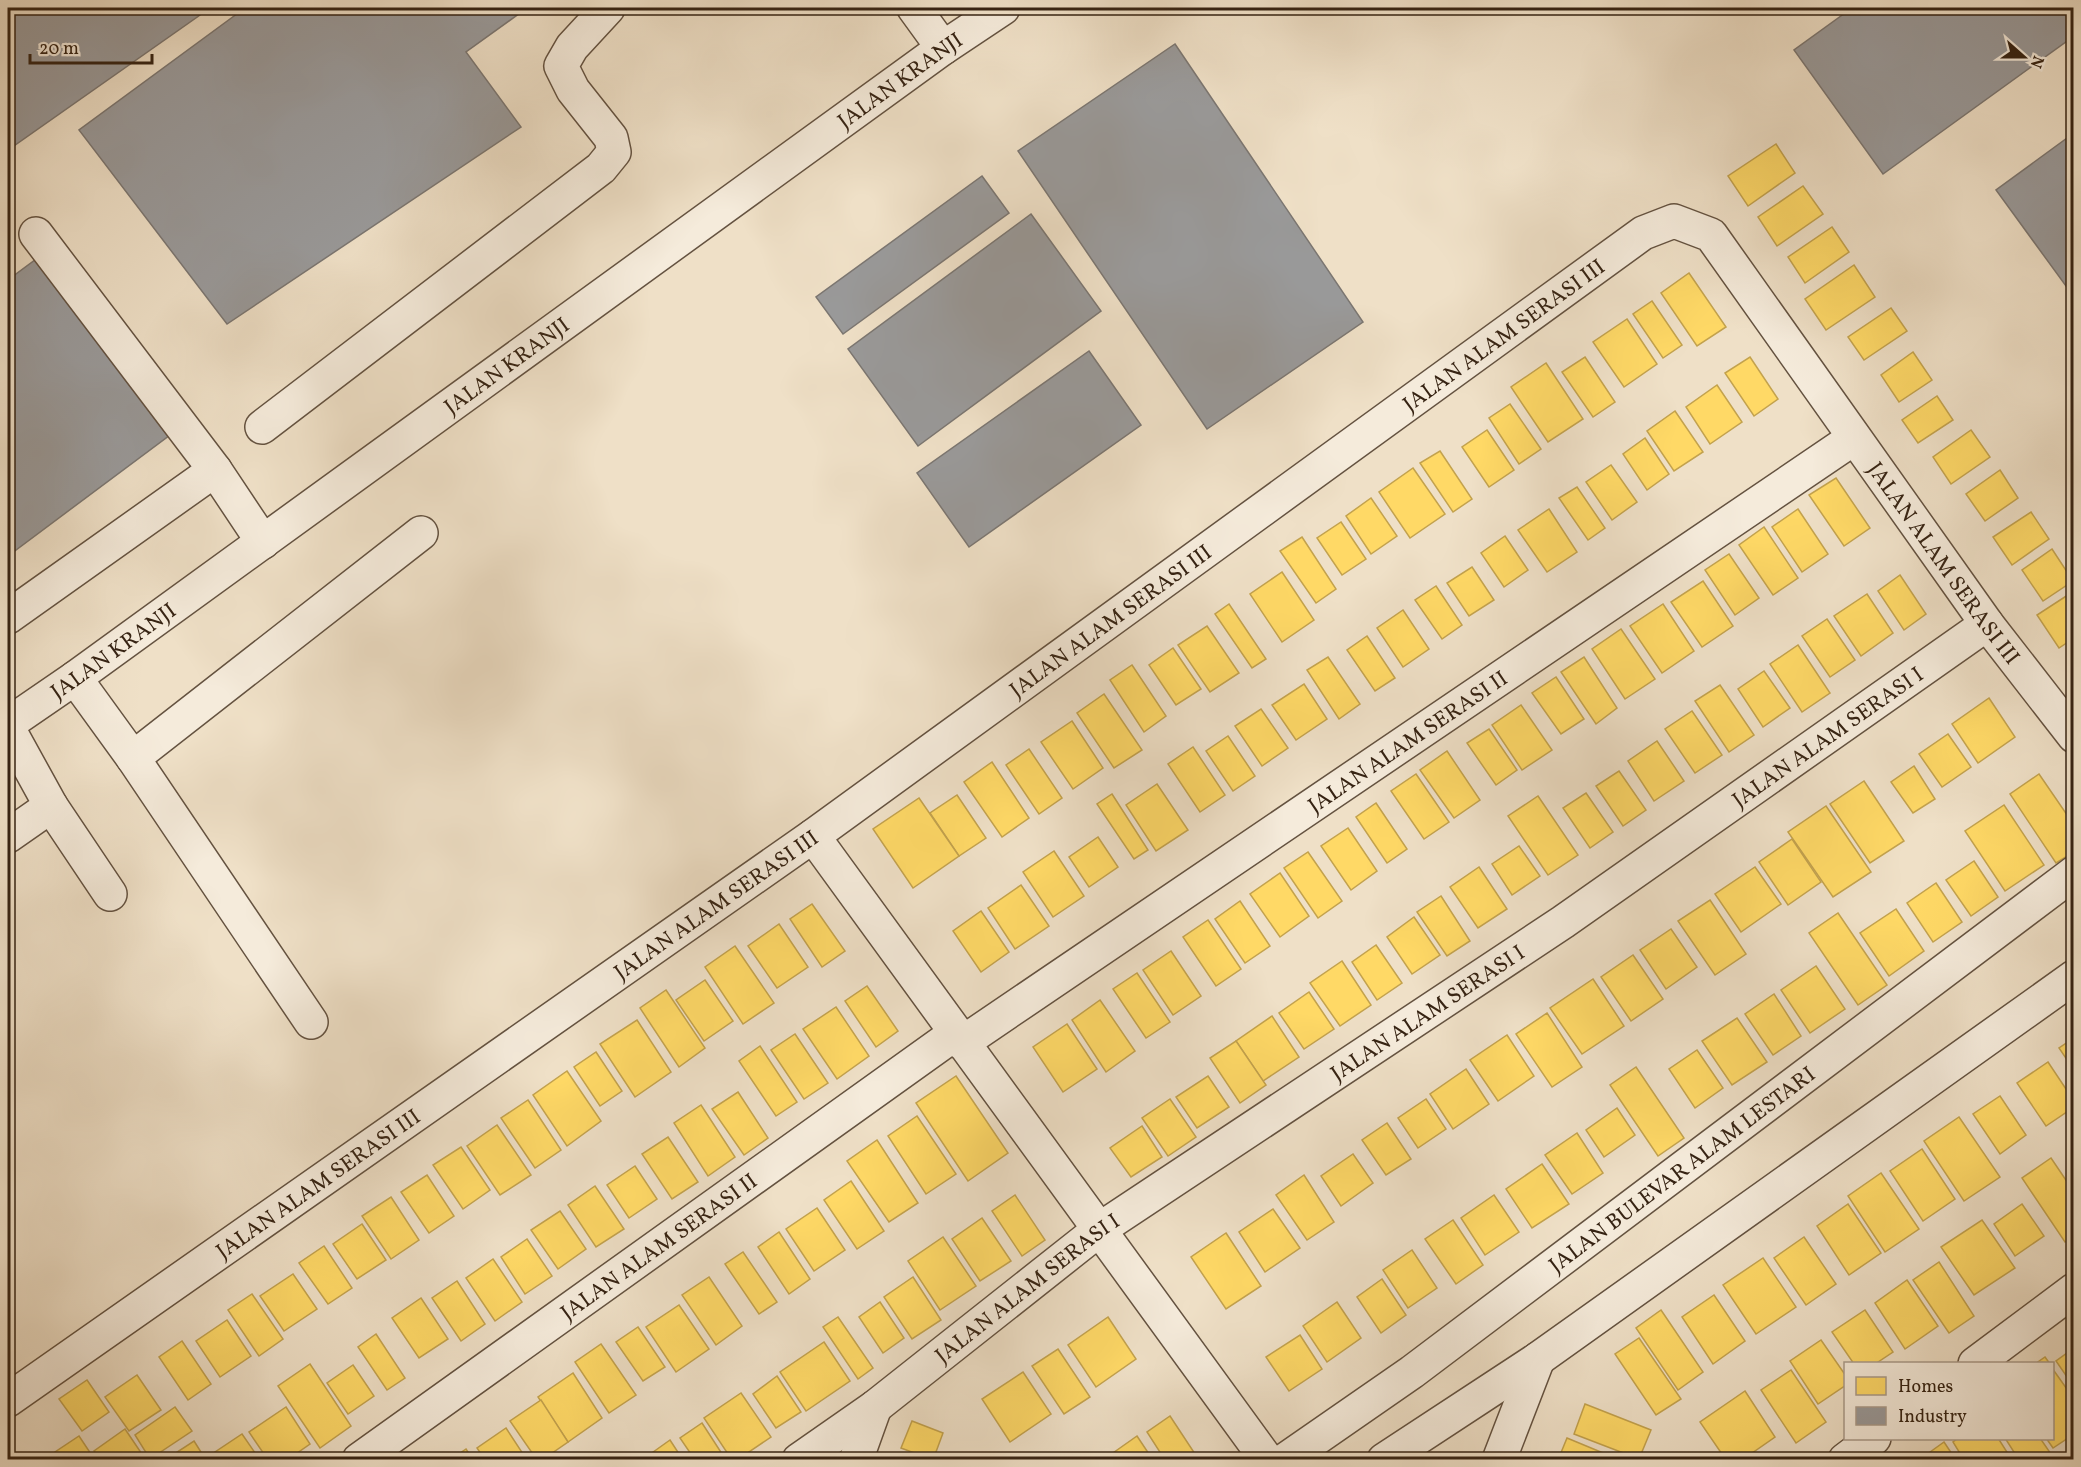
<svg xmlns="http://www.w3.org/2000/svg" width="2081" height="1467" font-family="Vollkorn,serif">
	<rect width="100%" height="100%" fill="#efe0c7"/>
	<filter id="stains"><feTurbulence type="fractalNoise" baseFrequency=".00333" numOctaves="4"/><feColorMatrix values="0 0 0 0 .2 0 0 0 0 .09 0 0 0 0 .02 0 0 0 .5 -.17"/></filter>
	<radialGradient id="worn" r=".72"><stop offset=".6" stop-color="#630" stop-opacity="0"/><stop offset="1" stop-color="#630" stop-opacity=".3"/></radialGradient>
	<g fill="#ffd966" stroke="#c3a24d" stroke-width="1.5">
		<polygon points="1776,144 1795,173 1748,206 1728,176"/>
		<polygon points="1803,186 1823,214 1777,246 1758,217"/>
		<polygon points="1832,227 1849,252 1805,283 1788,257"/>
		<polygon points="1854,265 1875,297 1826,330 1805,299"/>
		<polygon points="1689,273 1726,327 1697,346 1661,293"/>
		<polygon points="1652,301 1682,345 1663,358 1633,314"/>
		<polygon points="1891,308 1907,331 1864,360 1848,337"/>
		<polygon points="1627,319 1657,364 1624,387 1593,342"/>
		<polygon points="1913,352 1932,380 1899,402 1881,375"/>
		<polygon points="1585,357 1615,402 1593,417 1562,372"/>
		<polygon points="1750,357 1778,399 1754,416 1725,373"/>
		<polygon points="1546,363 1583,419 1548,442 1511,387"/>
		<polygon points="1717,385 1742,422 1710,444 1686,407"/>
		<polygon points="1937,396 1953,420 1918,443 1902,420"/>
		<polygon points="1510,404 1541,449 1519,464 1489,418"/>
		<polygon points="1675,411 1703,452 1674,471 1647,431"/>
		<polygon points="1487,430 1514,470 1489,487 1462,447"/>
		<polygon points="1971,430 1990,457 1951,484 1933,457"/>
		<polygon points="1645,438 1669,474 1647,490 1623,454"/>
		<polygon points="1440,451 1472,499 1453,512 1420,463"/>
		<polygon points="1611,465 1637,502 1612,520 1586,482"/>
		<polygon points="1413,468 1445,514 1410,538 1379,492"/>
		<polygon points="2000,470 2018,498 1985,521 1966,494"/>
		<polygon points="1836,478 1870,528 1844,546 1809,495"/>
		<polygon points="1577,487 1605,528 1588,540 1559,498"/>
		<polygon points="1371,498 1397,536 1371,554 1346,516"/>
		<polygon points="1549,509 1577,552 1547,572 1518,530"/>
		<polygon points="1798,509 1828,554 1802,572 1772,527"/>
		<polygon points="2031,512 2049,539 2012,565 1993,537"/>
		<polygon points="1341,522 1366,559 1342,575 1317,538"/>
		<polygon points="1764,527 1798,578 1773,595 1739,545"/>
		<polygon points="1505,536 1528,570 1504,587 1481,553"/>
		<polygon points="1302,537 1336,589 1316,603 1280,551"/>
		<polygon points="2052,549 2073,581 2043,601 2022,570"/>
		<polygon points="1729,554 1759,598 1735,615 1705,570"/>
		<polygon points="1472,567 1494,600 1469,616 1447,583"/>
		<polygon points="1282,572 1314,620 1282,642 1250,594"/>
		<polygon points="1900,575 1926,614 1904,630 1878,591"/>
		<polygon points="1703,581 1733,626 1702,647 1671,602"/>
		<polygon points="1436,586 1462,625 1442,639 1415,600"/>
		<polygon points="2074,591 2074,638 2059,648 2037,615"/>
		<polygon points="1867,594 1893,633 1861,656 1834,616"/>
		<polygon points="1229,604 1266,659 1252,668 1215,614"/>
		<polygon points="1663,604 1694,651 1662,673 1630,626"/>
		<polygon points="1403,610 1429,649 1403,667 1377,628"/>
		<polygon points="1827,619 1855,660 1830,677 1802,636"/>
		<polygon points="1207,626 1239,673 1210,692 1178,645"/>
		<polygon points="1621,629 1655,679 1625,699 1592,649"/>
		<polygon points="1367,636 1395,678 1375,691 1347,650"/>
		<polygon points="1798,645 1830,693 1802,712 1770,664"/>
		<polygon points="1173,648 1201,689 1176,705 1149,665"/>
		<polygon points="1328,657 1360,704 1339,719 1307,670"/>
		<polygon points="1584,657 1617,708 1596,724 1561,672"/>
		<polygon points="1132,665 1166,716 1144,732 1110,680"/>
		<polygon points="1764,671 1790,708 1763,727 1738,689"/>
		<polygon points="1556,677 1584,719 1561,734 1532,693"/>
		<polygon points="1304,684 1327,719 1296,740 1272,705"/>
		<polygon points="1720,685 1754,735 1729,752 1695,701"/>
		<polygon points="1104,694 1142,750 1114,768 1077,713"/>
		<polygon points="1989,698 2015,737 1978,763 1952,724"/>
		<polygon points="1521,705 1552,750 1522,770 1492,725"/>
		<polygon points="1261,709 1288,748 1262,766 1235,726"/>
		<polygon points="1692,711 1722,755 1695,773 1665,729"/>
		<polygon points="1072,721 1103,768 1073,789 1041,742"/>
		<polygon points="1489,729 1517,770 1496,785 1467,743"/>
		<polygon points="1948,734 1971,767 1942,787 1919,754"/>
		<polygon points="1228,736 1255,776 1233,791 1206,751"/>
		<polygon points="1657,741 1684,781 1654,801 1628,761"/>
		<polygon points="1193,747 1225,795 1200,812 1168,764"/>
		<polygon points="1029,749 1062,798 1039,814 1006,765"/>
		<polygon points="1447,751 1480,800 1454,818 1420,770"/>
		<polygon points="992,762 1029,818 1002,837 964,782"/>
		<polygon points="1914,766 1935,799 1913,813 1891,782"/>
		<polygon points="1619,771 1646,810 1623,826 1596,786"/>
		<polygon points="1416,774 1449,822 1424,839 1391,791"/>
		<polygon points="2039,774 2074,825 2074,852 2056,863 2010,794"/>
		<polygon points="1864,781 1904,841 1870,863 1830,804"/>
		<polygon points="1157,784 1188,830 1156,851 1126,805"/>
		<polygon points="1586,793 1613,832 1590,848 1563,808"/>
		<polygon points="1112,794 1148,850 1134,859 1097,804"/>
		<polygon points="957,795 986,838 959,856 930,813"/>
		<polygon points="1538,796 1578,855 1548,875 1508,816"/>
		<polygon points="919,798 959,856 913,888 873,829"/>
		<polygon points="1376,803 1407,849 1387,863 1356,817"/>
		<polygon points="2004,805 2044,865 2005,891 1965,831"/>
		<polygon points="1826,806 1871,872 1833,897 1788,832"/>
		<polygon points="1348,828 1377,871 1351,890 1321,846"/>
		<polygon points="1098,837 1118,867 1089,887 1069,857"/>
		<polygon points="1792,839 1821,882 1788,905 1759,862"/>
		<polygon points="1519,846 1540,876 1512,895 1492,864"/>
		<polygon points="1054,851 1084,896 1053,917 1023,872"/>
		<polygon points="1308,852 1342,901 1318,918 1284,868"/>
		<polygon points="1974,861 1998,897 1971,916 1946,880"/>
		<polygon points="1479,867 1507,909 1478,928 1450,887"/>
		<polygon points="1755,867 1781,904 1741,932 1715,894"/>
		<polygon points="1280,873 1309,916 1280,937 1250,894"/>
		<polygon points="1936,883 1962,922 1933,942 1907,903"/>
		<polygon points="1021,885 1049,926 1015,949 988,908"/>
		<polygon points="1441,896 1470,941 1447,956 1417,912"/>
		<polygon points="1710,900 1746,954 1715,975 1678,921"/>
		<polygon points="1240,901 1270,946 1245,963 1215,919"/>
		<polygon points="812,904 845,951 822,967 790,919"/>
		<polygon points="1896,909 1924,951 1889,976 1860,933"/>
		<polygon points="981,911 1009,952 981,972 953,931"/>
		<polygon points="1838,913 1887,985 1858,1005 1809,933"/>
		<polygon points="1414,917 1440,955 1412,974 1387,937"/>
		<polygon points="1208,920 1241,969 1216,986 1183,937"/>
		<polygon points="779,924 808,967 777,988 748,946"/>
		<polygon points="1671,929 1697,967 1666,989 1640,950"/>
		<polygon points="1376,945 1402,983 1377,1000 1352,962"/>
		<polygon points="735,946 774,1003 743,1024 705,967"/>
		<polygon points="1171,951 1201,996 1173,1015 1143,970"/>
		<polygon points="1633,955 1663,999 1631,1021 1601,977"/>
		<polygon points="1342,961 1371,1005 1340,1026 1310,983"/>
		<polygon points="1816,966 1845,1009 1810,1033 1781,990"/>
		<polygon points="1137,973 1170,1022 1146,1038 1113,989"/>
		<polygon points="1593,979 1624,1026 1582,1054 1550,1008"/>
		<polygon points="705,980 733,1021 704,1041 676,1000"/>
		<polygon points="867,986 898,1031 876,1047 845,1001"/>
		<polygon points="666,990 705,1048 679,1067 640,1008"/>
		<polygon points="1309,992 1334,1029 1304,1049 1279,1013"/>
		<polygon points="1774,994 1801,1036 1773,1055 1745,1014"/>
		<polygon points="1100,1000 1135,1051 1106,1072 1072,1020"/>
		<polygon points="836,1007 869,1056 837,1079 803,1029"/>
		<polygon points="1547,1013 1582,1067 1552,1087 1516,1034"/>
		<polygon points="1272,1016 1299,1057 1263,1081 1236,1041"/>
		<polygon points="1737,1018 1767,1062 1732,1085 1702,1041"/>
		<polygon points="637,1020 671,1072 635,1097 600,1044"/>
		<polygon points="1067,1024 1097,1069 1063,1092 1033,1047"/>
		<polygon points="795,1034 828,1083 804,1099 771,1050"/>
		<polygon points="1507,1035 1534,1076 1498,1101 1470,1060"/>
		<polygon points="2074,1038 2074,1070 2059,1048"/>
		<polygon points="1236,1041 1266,1085 1240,1103 1210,1058"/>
		<polygon points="760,1046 797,1102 776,1116 739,1061"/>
		<polygon points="1697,1050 1723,1088 1695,1108 1669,1069"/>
		<polygon points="596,1052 622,1091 600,1106 574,1067"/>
		<polygon points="2048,1062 2074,1101 2074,1107 2046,1126 2017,1083"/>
		<polygon points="1636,1067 1684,1138 1658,1156 1610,1085"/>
		<polygon points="1466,1069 1489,1104 1453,1129 1430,1094"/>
		<polygon points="567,1071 601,1121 567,1146 533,1095"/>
		<polygon points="956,1076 1008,1153 968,1181 916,1103"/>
		<polygon points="1208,1076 1229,1107 1197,1128 1176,1097"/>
		<polygon points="738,1092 768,1138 744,1155 712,1109"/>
		<polygon points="2000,1096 2026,1135 2000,1154 1973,1114"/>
		<polygon points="1170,1099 1196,1137 1168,1156 1142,1118"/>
		<polygon points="1426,1099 1446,1129 1418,1148 1398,1118"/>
		<polygon points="528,1100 561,1150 535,1168 501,1118"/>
		<polygon points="701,1105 735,1157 708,1176 674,1123"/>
		<polygon points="1617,1108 1635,1135 1604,1157 1586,1130"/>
		<polygon points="917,1116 956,1174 926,1194 888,1136"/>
		<polygon points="1959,1117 2000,1177 1964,1201 1924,1141"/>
		<polygon points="1387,1123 1411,1159 1386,1175 1362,1140"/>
		<polygon points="497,1125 531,1175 500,1195 467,1146"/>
		<polygon points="1142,1126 1162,1157 1131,1177 1110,1148"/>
		<polygon points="1577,1133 1603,1173 1572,1194 1545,1155"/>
		<polygon points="668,1137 698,1182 672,1199 642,1154"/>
		<polygon points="877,1140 918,1203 889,1222 847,1161"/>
		<polygon points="461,1147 490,1190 463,1209 433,1165"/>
		<polygon points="1922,1149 1955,1199 1923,1221 1890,1171"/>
		<polygon points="1353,1154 1373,1183 1341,1206 1321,1176"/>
		<polygon points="2051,1158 2074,1192 2074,1236 2065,1242 2022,1178"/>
		<polygon points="1542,1164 1569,1204 1532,1228 1506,1189"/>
		<polygon points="635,1166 657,1199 629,1218 607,1185"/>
		<polygon points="1881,1173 1919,1229 1885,1252 1848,1196"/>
		<polygon points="427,1175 454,1216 429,1233 401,1192"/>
		<polygon points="1304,1175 1334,1222 1307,1240 1276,1195"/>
		<polygon points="851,1181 884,1231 857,1249 824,1200"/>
		<polygon points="595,1186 624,1229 596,1247 568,1205"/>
		<polygon points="1015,1195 1045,1240 1022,1256 992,1211"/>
		<polygon points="1494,1195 1519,1232 1485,1255 1461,1218"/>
		<polygon points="391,1197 419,1240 391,1259 362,1216"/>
		<polygon points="1848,1204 1881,1253 1849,1275 1817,1226"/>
		<polygon points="2022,1204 2044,1236 2015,1256 1994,1224"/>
		<polygon points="817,1208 845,1250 814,1271 786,1229"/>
		<polygon points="1273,1209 1300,1248 1265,1272 1239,1232"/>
		<polygon points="560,1211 586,1249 558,1269 531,1230"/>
		<polygon points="982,1218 1011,1261 980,1281 952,1239"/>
		<polygon points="1453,1220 1483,1265 1456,1284 1425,1239"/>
		<polygon points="1982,1220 2015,1268 1974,1295 1941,1247"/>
		<polygon points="362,1224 386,1260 357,1279 333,1244"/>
		<polygon points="779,1232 810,1279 789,1294 758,1247"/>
		<polygon points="1226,1233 1261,1286 1226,1309 1191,1257"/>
		<polygon points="943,1237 976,1286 940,1310 908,1261"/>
		<polygon points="1804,1237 1836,1284 1806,1305 1774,1258"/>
		<polygon points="527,1239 552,1276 525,1294 501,1257"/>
		<polygon points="324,1246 352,1288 328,1304 299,1263"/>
		<polygon points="1412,1250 1437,1288 1408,1308 1383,1270"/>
		<polygon points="743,1252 777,1302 759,1314 725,1264"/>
		<polygon points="1763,1258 1796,1307 1756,1334 1723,1285"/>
		<polygon points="493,1259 522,1302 495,1321 466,1278"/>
		<polygon points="1939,1262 1974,1316 1949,1333 1913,1280"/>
		<polygon points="293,1274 317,1309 284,1331 260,1296"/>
		<polygon points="709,1277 742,1326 716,1345 682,1295"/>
		<polygon points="913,1277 941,1320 912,1339 884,1297"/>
		<polygon points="1382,1279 1406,1315 1381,1333 1357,1297"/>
		<polygon points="1907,1280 1938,1326 1905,1349 1875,1303"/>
		<polygon points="457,1281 485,1324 461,1341 432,1298"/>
		<polygon points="252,1294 283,1339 259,1356 228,1310"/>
		<polygon points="1714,1295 1745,1341 1713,1364 1682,1317"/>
		<polygon points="421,1298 448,1339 419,1358 392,1318"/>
		<polygon points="880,1302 904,1338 883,1353 859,1317"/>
		<polygon points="1337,1302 1361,1338 1327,1362 1303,1326"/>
		<polygon points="679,1305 709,1349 676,1372 646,1327"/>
		<polygon points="1661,1310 1703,1372 1678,1390 1636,1328"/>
		<polygon points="1865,1310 1893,1352 1875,1364 1854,1364 1832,1332"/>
		<polygon points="838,1317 873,1368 858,1379 823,1327"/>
		<polygon points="1108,1317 1136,1359 1096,1387 1068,1345"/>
		<polygon points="227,1320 251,1356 220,1377 196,1341"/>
		<polygon points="638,1327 665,1367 643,1381 616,1342"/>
		<polygon points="376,1334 405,1378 387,1390 358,1347"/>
		<polygon points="1300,1335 1322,1369 1289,1391 1266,1357"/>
		<polygon points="1639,1338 1681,1399 1656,1415 1615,1354"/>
		<polygon points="1821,1340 1846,1376 1846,1385 1818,1404 1790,1361"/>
		<polygon points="182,1341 211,1384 188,1400 159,1357"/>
		<polygon points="824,1342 850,1381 806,1411 780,1372"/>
		<polygon points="601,1344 636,1395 609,1413 575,1362"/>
		<polygon points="2074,1348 2074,1387 2056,1361"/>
		<polygon points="1058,1349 1090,1397 1064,1414 1032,1366"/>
		<polygon points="2045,1357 2050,1364 2035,1364"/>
		<polygon points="310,1364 351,1426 320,1448 278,1386"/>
		<polygon points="353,1365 374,1396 348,1414 327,1383"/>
		<polygon points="2052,1368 2074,1399 2074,1434 2053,1448 2046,1438 2052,1438"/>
		<polygon points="1791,1370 1826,1422 1796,1443 1761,1390"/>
		<polygon points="1023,1372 1051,1414 1010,1442 982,1399"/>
		<polygon points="573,1373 602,1418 568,1442 538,1397"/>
		<polygon points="137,1375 161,1410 129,1431 105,1397"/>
		<polygon points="777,1376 801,1412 776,1428 753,1394"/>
		<polygon points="87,1380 109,1412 82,1431 59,1399"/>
		<polygon points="1745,1391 1775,1437 1742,1460 1726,1460 1700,1422"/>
		<polygon points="741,1393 771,1437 737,1460 732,1460 704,1418"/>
		<polygon points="541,1400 568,1442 542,1460 537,1460 510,1421"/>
		<polygon points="1585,1404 1651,1430 1639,1459 1574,1434"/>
		<polygon points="175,1407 192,1431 150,1459 135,1435"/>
		<polygon points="286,1407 310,1444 287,1460 268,1460 249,1432"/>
		<polygon points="1170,1416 1199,1460 1165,1460 1147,1432"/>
		<polygon points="912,1421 943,1433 933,1460 901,1448"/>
		<polygon points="702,1423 726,1460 695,1460 680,1438"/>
		<polygon points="506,1428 527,1460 485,1460 477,1448"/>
		<polygon points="125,1429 146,1460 100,1460 94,1451"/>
		<polygon points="242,1434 260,1460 215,1460 212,1454"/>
		<polygon points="79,1436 95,1460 60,1460 55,1452"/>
		<polygon points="1137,1436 1153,1460 1103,1460"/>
		<polygon points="1567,1438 1620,1460 1558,1460"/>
		<polygon points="1958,1438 1998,1438 2012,1460 1964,1460 1953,1442"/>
		<polygon points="2005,1438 2040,1438 2051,1454 2043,1460 2019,1460"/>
		<polygon points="670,1440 683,1460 642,1460"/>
		<polygon points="194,1441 206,1460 169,1460 168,1458"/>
		<polygon points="1944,1442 1956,1460 1919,1460"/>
		<polygon points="466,1449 473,1460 450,1460"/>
	</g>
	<g fill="#999" stroke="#7b7671" stroke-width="1.5">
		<polygon points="8,8 210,8 8,150"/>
		<polygon points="245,8 527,8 466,52 521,127 227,324 79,130"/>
		<polygon points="1852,8 2074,8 2074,36 1883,174 1794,50"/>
		<polygon points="1175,44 1363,322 1207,429 1018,151"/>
		<polygon points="2074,133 2074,297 1996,190"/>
		<polygon points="982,176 1009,213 843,334 816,297"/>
		<polygon points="1031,214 1101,311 918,446 848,349"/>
		<polygon points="43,254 174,432 8,556 8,280"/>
		<polygon points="1089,351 1141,425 969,547 917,473"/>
	</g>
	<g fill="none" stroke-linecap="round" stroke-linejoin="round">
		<g stroke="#645240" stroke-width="36">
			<g id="minor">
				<polyline points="914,8 943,48"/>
				<polyline points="36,234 215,470 263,542"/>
				<polyline points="262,427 601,168 614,152 611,138 573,90 561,66 572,47 608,8"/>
				<polyline points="8,617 215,470"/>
				<polyline points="75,678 133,758 311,1022"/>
				<path id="s1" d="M 8,724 L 75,678 L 943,48 L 1003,8"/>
				<polyline points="8,728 51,806 8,836"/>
				<polyline points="133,758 421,533"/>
				<polyline points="51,806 110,894"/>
				<polyline points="813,836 1267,1460"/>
				<path id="s2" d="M 962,1043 L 1854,438"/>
				<polyline points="1975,1364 2074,1290"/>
				<path id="s3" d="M 8,1400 L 813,836 L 1643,233 L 1674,221 L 1711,235 L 1987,624 L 2074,736"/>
				<path id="s4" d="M 359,1460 L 956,1033"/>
				<path id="s5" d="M 799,1460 L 875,1407 L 1100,1229 L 1563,922 L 1987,624"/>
				<polyline points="856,1460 875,1407"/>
				<path id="s6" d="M 1285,1460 L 1412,1372 L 2074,873"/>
				<polyline points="1384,1460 1538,1359 2074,977"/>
				<polyline points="1499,1460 1538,1359"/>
				<polyline points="1845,1460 1874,1438"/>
			</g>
		</g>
		<use href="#minor" stroke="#f5ebdb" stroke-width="33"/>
	</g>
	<g text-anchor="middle" stroke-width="6" stroke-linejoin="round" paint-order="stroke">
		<g font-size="22" fill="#362313" stroke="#f5ebdb">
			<text dy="8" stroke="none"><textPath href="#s1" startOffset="1100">JALAN KRANJI</textPath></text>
			<text dy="8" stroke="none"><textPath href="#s3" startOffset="1836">JALAN ALAM SERASI III</textPath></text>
			<text dy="8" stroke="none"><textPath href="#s1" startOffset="614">JALAN KRANJI</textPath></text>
			<text dy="8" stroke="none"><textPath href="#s3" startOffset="2484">JALAN ALAM SERASI III</textPath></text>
			<text dy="8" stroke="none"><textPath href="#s3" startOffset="1350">JALAN ALAM SERASI III</textPath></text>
			<text dy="8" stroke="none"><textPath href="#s1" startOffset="128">JALAN KRANJI</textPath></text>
			<text dy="8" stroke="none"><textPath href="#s5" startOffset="1258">JALAN ALAM SERASI I</textPath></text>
			<text dy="8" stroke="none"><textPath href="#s2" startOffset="538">JALAN ALAM SERASI II</textPath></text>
			<text dy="8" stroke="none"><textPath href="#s3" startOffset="864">JALAN ALAM SERASI III</textPath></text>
			<text dy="8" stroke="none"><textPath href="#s5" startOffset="772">JALAN ALAM SERASI I</textPath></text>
			<text dy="8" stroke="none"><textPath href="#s6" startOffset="492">JALAN BULEVAR ALAM LESTARI</textPath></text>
			<text dy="8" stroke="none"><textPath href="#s3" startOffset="378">JALAN ALAM SERASI III</textPath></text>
			<text dy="8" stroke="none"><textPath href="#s4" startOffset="368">JALAN ALAM SERASI II</textPath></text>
			<text dy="8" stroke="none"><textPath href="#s5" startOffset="286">JALAN ALAM SERASI I</textPath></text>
		</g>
	</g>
	<rect width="2081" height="1467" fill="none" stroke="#efe0c7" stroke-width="30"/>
	<rect x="9" y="9" width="2063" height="1449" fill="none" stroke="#362313" stroke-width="3"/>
	<rect x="15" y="15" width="2051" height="1437" fill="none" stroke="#362313" stroke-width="1.5"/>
	<rect x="1844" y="1362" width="210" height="78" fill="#f5ebdb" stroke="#a99b8b" stroke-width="1.5"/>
	<rect x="1856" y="1377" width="30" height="18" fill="#ffd966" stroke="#a99b8b" stroke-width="1.5"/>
	<text x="1898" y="1392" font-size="18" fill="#362313">Homes</text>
	<rect x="1856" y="1407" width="30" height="18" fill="#999999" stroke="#a99b8b" stroke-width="1.5"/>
	<text x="1898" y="1422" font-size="18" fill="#362313">Industry</text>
	<g transform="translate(2024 57) rotate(111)" stroke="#f5ebdb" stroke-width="4.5" paint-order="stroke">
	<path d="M0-4.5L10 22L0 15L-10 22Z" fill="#362313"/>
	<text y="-9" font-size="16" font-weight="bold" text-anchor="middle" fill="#362313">N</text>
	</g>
	<path d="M30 54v9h122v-9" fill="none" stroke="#362313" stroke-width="3"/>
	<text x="39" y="54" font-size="18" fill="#362313" stroke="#f5ebdb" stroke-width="4.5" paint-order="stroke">20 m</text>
	<rect width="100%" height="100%" filter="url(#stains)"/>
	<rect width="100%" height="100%" fill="url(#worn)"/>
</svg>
